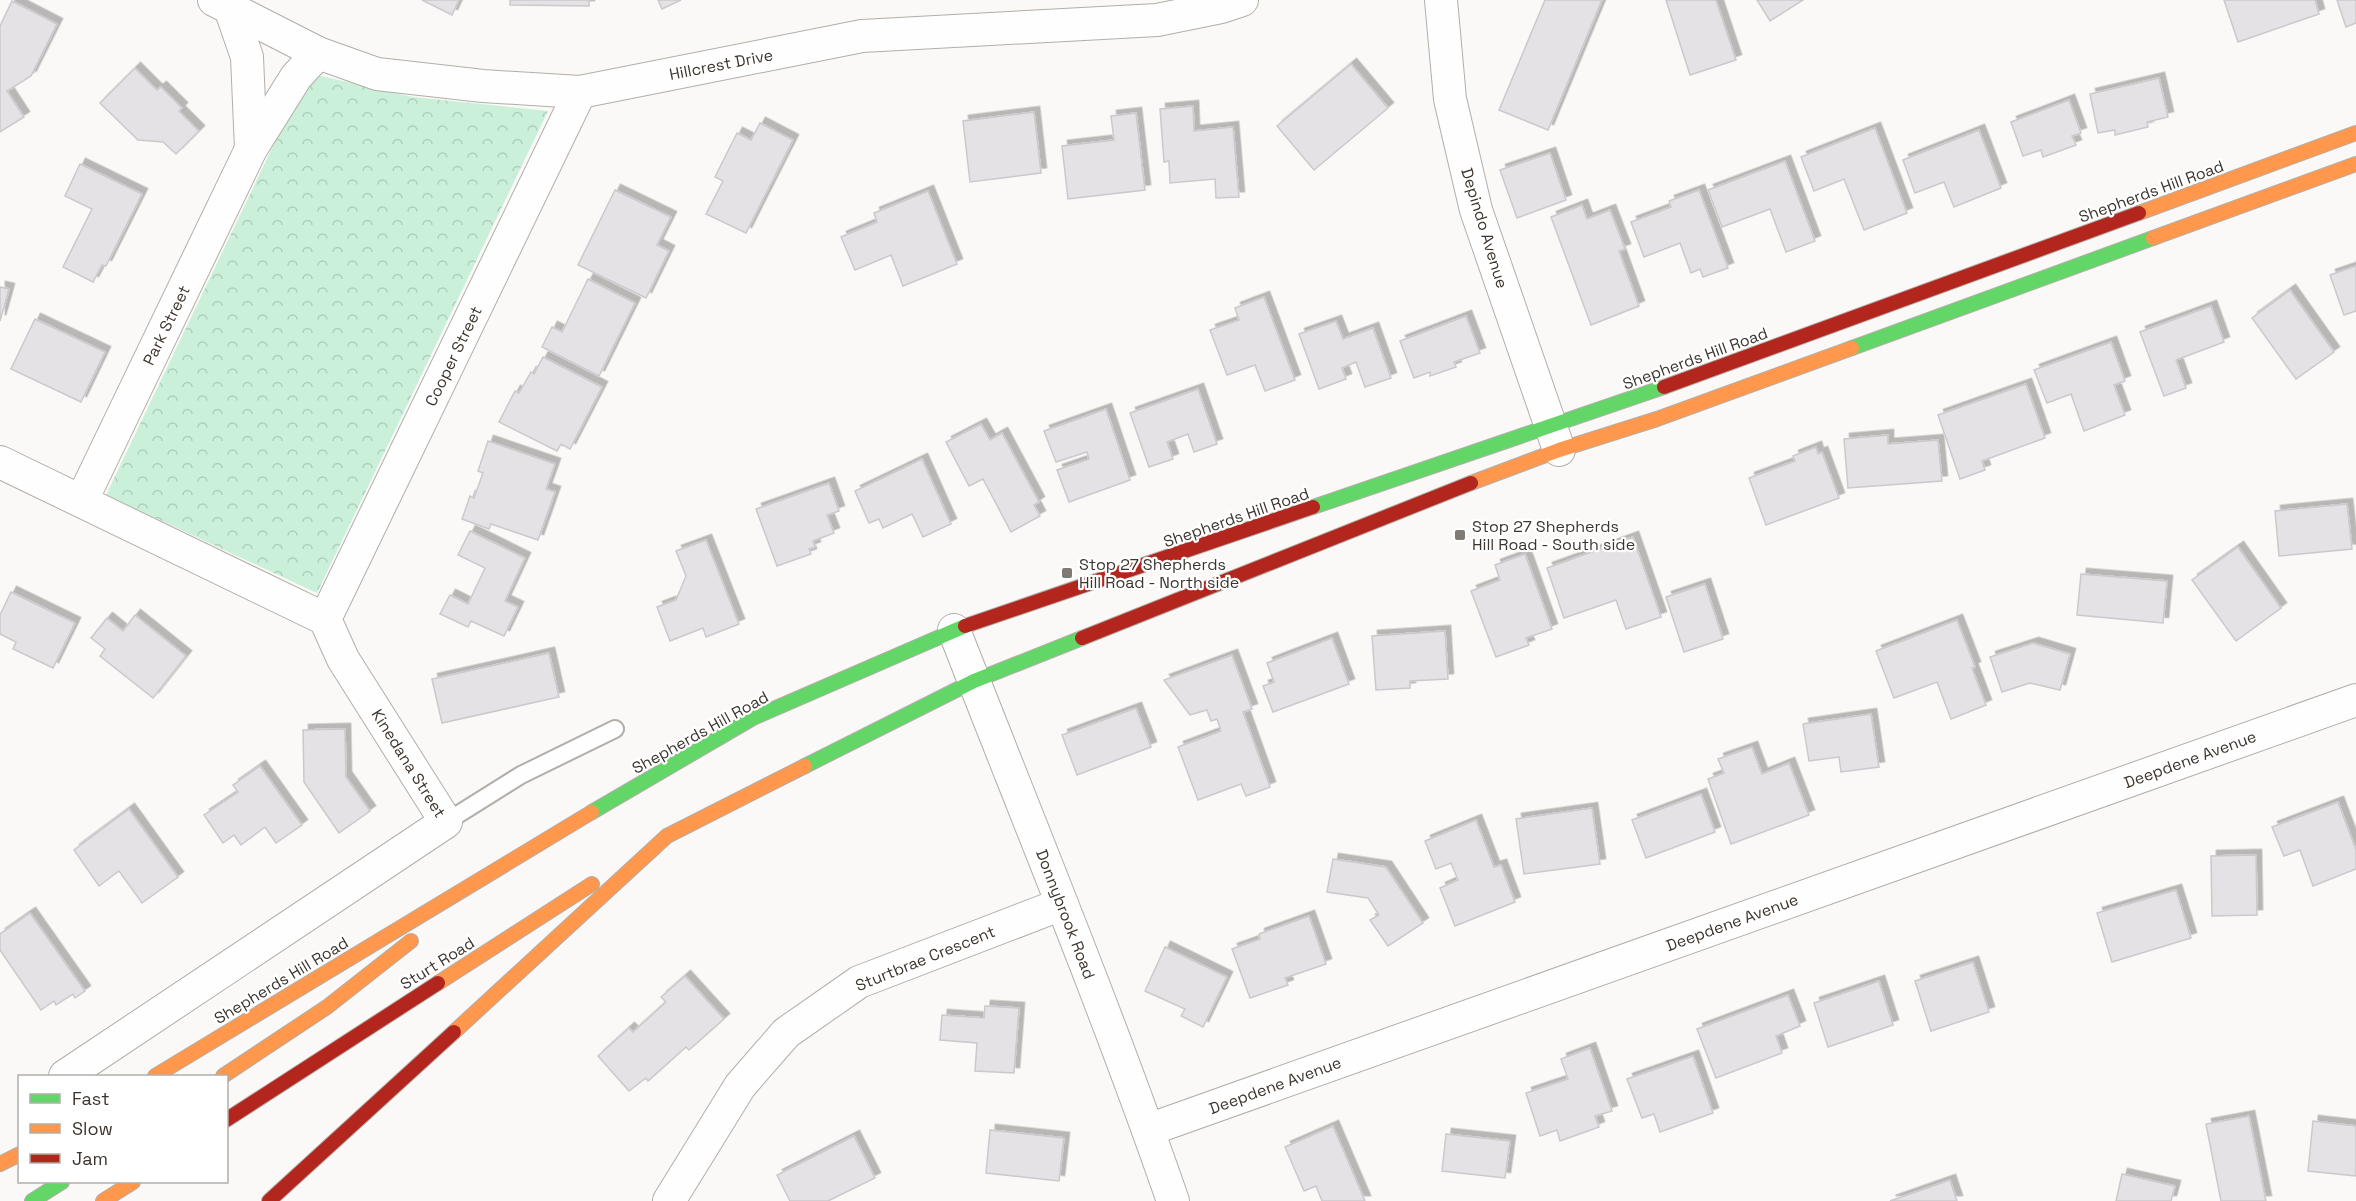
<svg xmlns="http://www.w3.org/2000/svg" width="2356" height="1201" font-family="'Space Grotesk',sans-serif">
	<defs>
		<pattern id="park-crowns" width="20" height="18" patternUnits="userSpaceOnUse" patternTransform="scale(1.5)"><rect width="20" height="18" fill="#caf0da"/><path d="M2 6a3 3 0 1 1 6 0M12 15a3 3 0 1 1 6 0" fill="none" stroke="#aecebb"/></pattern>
		<filter id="shadow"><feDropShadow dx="5.5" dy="-5.5" stdDeviation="0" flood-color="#0004"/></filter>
	</defs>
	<rect width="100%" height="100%" fill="#fbf9f7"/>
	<polygon fill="url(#park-crowns)" points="308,73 413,97 548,111 317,593 106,495"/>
	<g fill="#e4e2e5" stroke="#cac9cc" stroke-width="1.5" filter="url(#shadow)">
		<polygon points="422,0 459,0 452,15"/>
		<polygon points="510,0 589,0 589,6 510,5"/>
		<polygon points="658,0 681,0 662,9"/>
		<polygon points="1545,0 1602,0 1548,130 1499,110"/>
		<polygon points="1666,0 1716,0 1736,60 1690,75"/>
		<polygon points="1757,0 1803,0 1770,21"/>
		<polygon points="2224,0 2315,0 2319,14 2238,42"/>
		<polygon points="2337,0 2356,0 2356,23 2346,27"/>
		<polygon points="12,1 57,24 31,76 7,91 24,117 0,132 0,26"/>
		<polygon points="1351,64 1388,108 1314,170 1277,126"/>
		<polygon points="135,68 157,90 161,87 182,108 179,111 199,131 176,154 163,142 138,140 100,103"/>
		<polygon points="2159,78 2168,117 2147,122 2148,127 2115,135 2115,130 2098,133 2090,94"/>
		<polygon points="2069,100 2081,133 2072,136 2076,145 2043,157 2041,150 2023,156 2011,122"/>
		<polygon points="1193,106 1194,131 1233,127 1239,197 1216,198 1215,179 1170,183 1169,161 1164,162 1160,109"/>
		<polygon points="1034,112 1041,173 970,182 963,121"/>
		<polygon points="1136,113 1145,190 1068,199 1062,146 1114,140 1111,116"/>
		<polygon points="760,123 793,140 746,233 706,214 723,181 715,177 737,133 751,140"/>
		<polygon points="1875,128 1907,213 1864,230 1844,179 1814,191 1801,157"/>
		<polygon points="1979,130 2001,188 1954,207 1944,182 1915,193 1903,160"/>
		<polygon points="1550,153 1566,200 1517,218 1500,170"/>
		<polygon points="1785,161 1815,241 1786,252 1770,209 1722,227 1708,190"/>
		<polygon points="80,164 142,194 106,266 102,265 93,282 63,267 92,209 65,196"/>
		<polygon points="615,190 671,217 657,245 669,251 646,298 578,265"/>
		<polygon points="1699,190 1728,268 1703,277 1700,269 1691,273 1680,243 1644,257 1631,222 1671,207 1669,201"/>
		<polygon points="928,191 957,264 903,286 891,255 855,270 841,237 877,222 874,213"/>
		<polygon points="1582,205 1587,219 1610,210 1625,249 1619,251 1639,306 1591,325 1551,217"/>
		<polygon points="2356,266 2356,311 2344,315 2330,275"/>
		<polygon points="588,279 635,303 599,376 542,347 552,327 562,332"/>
		<polygon points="0,287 9,289 0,321"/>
		<polygon points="2290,290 2334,352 2296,379 2252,318"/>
		<polygon points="1264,297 1295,380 1265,391 1255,365 1227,375 1210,330 1239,320 1235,308"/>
		<polygon points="2211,306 2224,342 2176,360 2186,388 2164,396 2140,332"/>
		<polygon points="1466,316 1480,353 1454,362 1456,367 1430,376 1430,372 1414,378 1400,341"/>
		<polygon points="35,319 105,352 81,402 11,369"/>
		<polygon points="1336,321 1343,339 1373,328 1391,378 1365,387 1356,362 1342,368 1346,379 1319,389 1299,334"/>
		<polygon points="2111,342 2125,381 2114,385 2125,415 2084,431 2071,394 2047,403 2034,370"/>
		<polygon points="543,357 602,387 570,449 561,444 557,451 499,422 515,391 519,393 531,372 534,374"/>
		<polygon points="2026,384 2045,438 1982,461 1985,470 1960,479 1938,415"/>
		<polygon points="1198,389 1217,444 1194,452 1188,434 1167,442 1173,459 1149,467 1130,413"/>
		<polygon points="1106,409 1130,480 1069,502 1057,470 1089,459 1087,452 1056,462 1044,431"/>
		<polygon points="981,424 990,440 1002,433 1039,502 1034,505 1040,516 1011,532 983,479 969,486 946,442"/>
		<polygon points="1888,435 1888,444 1938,440 1942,481 1848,488 1844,439"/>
		<polygon points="488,441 555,464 546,489 555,492 538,540 491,524 489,529 462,519 470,496 474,498 483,473 478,471"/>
		<polygon points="1816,447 1818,454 1822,452 1839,498 1766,525 1749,478 1795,461 1793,456"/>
		<polygon points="922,459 951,524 923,537 912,514 883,528 879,519 869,523 855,491"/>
		<polygon points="829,483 839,511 827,515 834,533 813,541 815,547 809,549 811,554 777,566 756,509"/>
		<polygon points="2347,504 2352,549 2279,556 2275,511"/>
		<polygon points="470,531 525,558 505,601 518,607 504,636 471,621 468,627 440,614 450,595 468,604 485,568 458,555"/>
		<polygon points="1633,537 1661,617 1626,629 1616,600 1564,618 1547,568"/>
		<polygon points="706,540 739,624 706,637 703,628 670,641 657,607 676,600 686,576 676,551"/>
		<polygon points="2238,547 2281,608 2236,641 2192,580"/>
		<polygon points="1525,554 1552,629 1526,638 1529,645 1496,657 1471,591 1500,580 1495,565"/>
		<polygon points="2081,574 2167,581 2163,623 2077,615"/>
		<polygon points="1705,584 1723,639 1684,652 1666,597"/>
		<polygon points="11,592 75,623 53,668 13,649 16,642 0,634 0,615"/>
		<polygon points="135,615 186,656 153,698 100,656 105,649 91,638 107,618 123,631"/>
		<polygon points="1957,620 1975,667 1972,668 1986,705 1951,719 1937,682 1894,698 1876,651"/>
		<polygon points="1445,631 1448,679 1410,681 1410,688 1376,690 1372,636"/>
		<polygon points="1332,638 1349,684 1273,712 1263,686 1274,682 1267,663"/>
		<polygon points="2033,643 2070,654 2060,690 2030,683 2002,692 1990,657"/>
		<polygon points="549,653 559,697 442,723 432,679"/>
		<polygon points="1232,655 1252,709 1243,712 1270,787 1246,796 1241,784 1198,800 1178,747 1221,731 1217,719 1211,721 1207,710 1190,715 1164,680"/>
		<polygon points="1136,708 1151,747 1077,775 1062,735"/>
		<polygon points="1871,714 1879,767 1841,772 1839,757 1809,761 1803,724"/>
		<polygon points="345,729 346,777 370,811 339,833 304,782 303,730"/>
		<polygon points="1752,747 1762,774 1789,763 1809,815 1731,844 1708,779 1724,773 1718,759"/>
		<polygon points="260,766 302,825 276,843 265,827 241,845 234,835 223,843 204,815 238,792 233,785"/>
		<polygon points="1701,794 1715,832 1646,858 1632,820"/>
		<polygon points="2338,802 2356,850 2356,869 2313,886 2300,850 2284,856 2272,827"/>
		<polygon points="1592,808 1600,864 1524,874 1516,819"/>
		<polygon points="129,809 178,877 142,903 119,871 99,886 74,850"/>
		<polygon points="1476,820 1494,867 1501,865 1515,902 1455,926 1440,888 1458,880 1451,863 1436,869 1425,841"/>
		<polygon points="2256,855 2257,915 2212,916 2211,856"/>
		<polygon points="1333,859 1386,867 1423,923 1388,946 1370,920 1379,915 1368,898 1327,892"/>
		<polygon points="2176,890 2191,938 2112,962 2097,913"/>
		<polygon points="30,913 85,991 75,998 73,994 56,1005 54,1001 41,1010 0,950 0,934"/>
		<polygon points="1309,916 1326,964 1285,978 1288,985 1250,998 1232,949 1260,939 1259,934"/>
		<polygon points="1165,947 1227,977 1203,1027 1181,1016 1185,1009 1145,991"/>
		<polygon points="1973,962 1989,1012 1931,1031 1915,981"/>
		<polygon points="685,976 724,1019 689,1050 686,1047 648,1081 646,1078 629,1091 598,1056 629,1028 633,1032 666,1002 661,997"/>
		<polygon points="1879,981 1893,1025 1828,1047 1814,1003"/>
		<polygon points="1788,995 1800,1026 1776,1036 1782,1053 1716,1078 1697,1029"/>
		<polygon points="985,1006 1019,1008 1014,1073 975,1071 977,1043 940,1040 942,1015 984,1018"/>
		<polygon points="1590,1048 1612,1111 1595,1116 1599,1127 1560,1141 1557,1130 1540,1136 1526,1093 1568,1079 1561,1059"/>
		<polygon points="1693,1056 1713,1113 1660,1132 1654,1114 1642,1118 1627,1079"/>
		<polygon points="2249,1116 2266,1201 2221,1201 2206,1124"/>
		<polygon points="2313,1121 2356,1126 2356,1176 2308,1171"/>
		<polygon points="1333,1126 1365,1201 1322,1201 1316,1186 1304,1191 1285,1147"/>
		<polygon points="990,1130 1064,1138 1059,1181 986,1173"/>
		<polygon points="1446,1134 1510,1141 1505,1178 1442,1171"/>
		<polygon points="854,1136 875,1178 828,1201 790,1201 777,1175"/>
		<polygon points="2122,1174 2175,1186 2171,1201 2116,1201"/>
		<polygon points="1950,1180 1957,1201 1890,1201"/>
	</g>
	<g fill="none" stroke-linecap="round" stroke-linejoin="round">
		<g stroke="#b2aea9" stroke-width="20">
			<polyline id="lane" points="446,822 521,775 615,729"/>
		</g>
		<g stroke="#b2aea9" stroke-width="34">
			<g id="street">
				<polyline points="214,0 318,53 377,74 483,86 580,92 862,36 1157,20 1221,7 1242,0"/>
				<polyline points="1441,0 1450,99 1476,210 1559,450"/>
				<polyline points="230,8 247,57 251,149"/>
				<polyline points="0,462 325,619 343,659 446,822 65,1076"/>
				<polyline points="82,500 251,149 296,77 318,53"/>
				<polyline points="325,619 580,92"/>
				<path d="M 954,630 C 1028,820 1106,1008 1173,1201"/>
				<polyline points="1148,1130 2356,700"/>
				<polyline points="669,1201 740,1086 786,1033 859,982 1062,904"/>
			</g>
		</g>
		<g stroke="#b2aea9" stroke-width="16">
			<g id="fast">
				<polyline points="1852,348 2153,238"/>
				<polyline points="1313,507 1664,387"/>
				<polyline points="805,766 974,681 1082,638"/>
				<polyline points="592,812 753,718 965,626"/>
				<polyline points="32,1201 62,1182"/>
			</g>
		</g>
		<g stroke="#b2aea9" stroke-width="16">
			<g id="slow">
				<polyline points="2139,213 2356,133"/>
				<polyline points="2153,238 2356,164"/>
				<polyline points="1471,483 1559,450 1657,419 1852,348"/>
				<polyline points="438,983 592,884"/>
				<polyline points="454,1032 667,836 805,766"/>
				<polyline points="155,1076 592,812"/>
				<polyline points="223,1076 327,1007 411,941"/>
				<polyline points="0,1164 20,1154"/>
				<polyline points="103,1201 133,1182"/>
			</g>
		</g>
		<g stroke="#b2aea9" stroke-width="16">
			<g id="jam">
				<polyline points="1664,387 2139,213"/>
				<polyline points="965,626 1313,507"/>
				<polyline points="1082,638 1471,483"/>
				<polyline points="226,1120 438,983"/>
				<polyline points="269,1201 454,1032"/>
			</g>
		</g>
		<use href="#lane" stroke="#fefefe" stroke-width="16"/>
		<use href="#street" stroke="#fefefe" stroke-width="32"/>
		<use href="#fast" stroke="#63d668" stroke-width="14"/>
		<use href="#slow" stroke="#ff974d" stroke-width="14"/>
		<use href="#jam" stroke="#b3261e" stroke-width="14"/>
	</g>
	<g fill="#807a74" stroke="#fff" stroke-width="2">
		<rect x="1454" y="529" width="12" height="12" rx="3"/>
		<rect x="1061" y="567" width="12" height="12" rx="3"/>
	</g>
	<g text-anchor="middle" stroke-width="4.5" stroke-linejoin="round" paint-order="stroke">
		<g font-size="16" fill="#3d352d" stroke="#fff">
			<text transform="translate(721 64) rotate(-11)" y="6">Hillcrest Drive</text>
			<text transform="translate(2151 191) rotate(-20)" y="6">Shepherds Hill Road</text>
			<text transform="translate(1485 228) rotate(73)" y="6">Depindo Avenue</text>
			<text transform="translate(166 325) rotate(-64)" y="6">Park Street</text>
			<text transform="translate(453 356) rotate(-64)" y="6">Cooper Street</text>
			<text transform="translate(1695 358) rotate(-20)" y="6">Shepherds Hill Road</text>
			<text transform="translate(1236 517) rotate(-19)" y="6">Shepherds Hill Road</text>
			<text transform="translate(700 732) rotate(-29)" y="6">Shepherds Hill Road</text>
			<text transform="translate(2190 759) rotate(-20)" y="6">Deepdene Avenue</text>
			<text transform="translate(409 763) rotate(58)" y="6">Kinedana Street</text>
			<text transform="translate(1066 914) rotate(69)" y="6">Donnybrook Road</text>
			<text transform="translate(1732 922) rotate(-20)" y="6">Deepdene Avenue</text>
			<text transform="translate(925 958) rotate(-22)" y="6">Sturtbrae Crescent</text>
			<text transform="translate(437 963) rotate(-32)" y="6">Sturt Road</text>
			<text transform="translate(281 980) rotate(-31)" y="6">Shepherds Hill Road</text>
			<text transform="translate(1275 1085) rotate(-20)" y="6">Deepdene Avenue</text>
		</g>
		<g font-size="16" fill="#3d352d" stroke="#fff" text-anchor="start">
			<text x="1472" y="532">Stop 27 Shepherds<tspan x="1472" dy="18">Hill Road - South side</tspan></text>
			<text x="1079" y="570">Stop 27 Shepherds<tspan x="1079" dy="18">Hill Road - North side</tspan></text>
		</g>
	</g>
	<rect x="18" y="1075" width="210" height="108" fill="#ffffff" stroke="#b1aeab" stroke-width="1.5"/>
	<rect x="30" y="1094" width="30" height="9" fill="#63d668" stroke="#b1aeab" stroke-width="1.5"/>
	<text x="72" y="1105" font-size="18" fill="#3d352d">Fast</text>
	<rect x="30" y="1124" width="30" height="9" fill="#ff974d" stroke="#b1aeab" stroke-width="1.5"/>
	<text x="72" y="1135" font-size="18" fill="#3d352d">Slow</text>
	<rect x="30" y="1154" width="30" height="9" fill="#b3261e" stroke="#b1aeab" stroke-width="1.5"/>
	<text x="72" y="1165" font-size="18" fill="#3d352d">Jam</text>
</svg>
